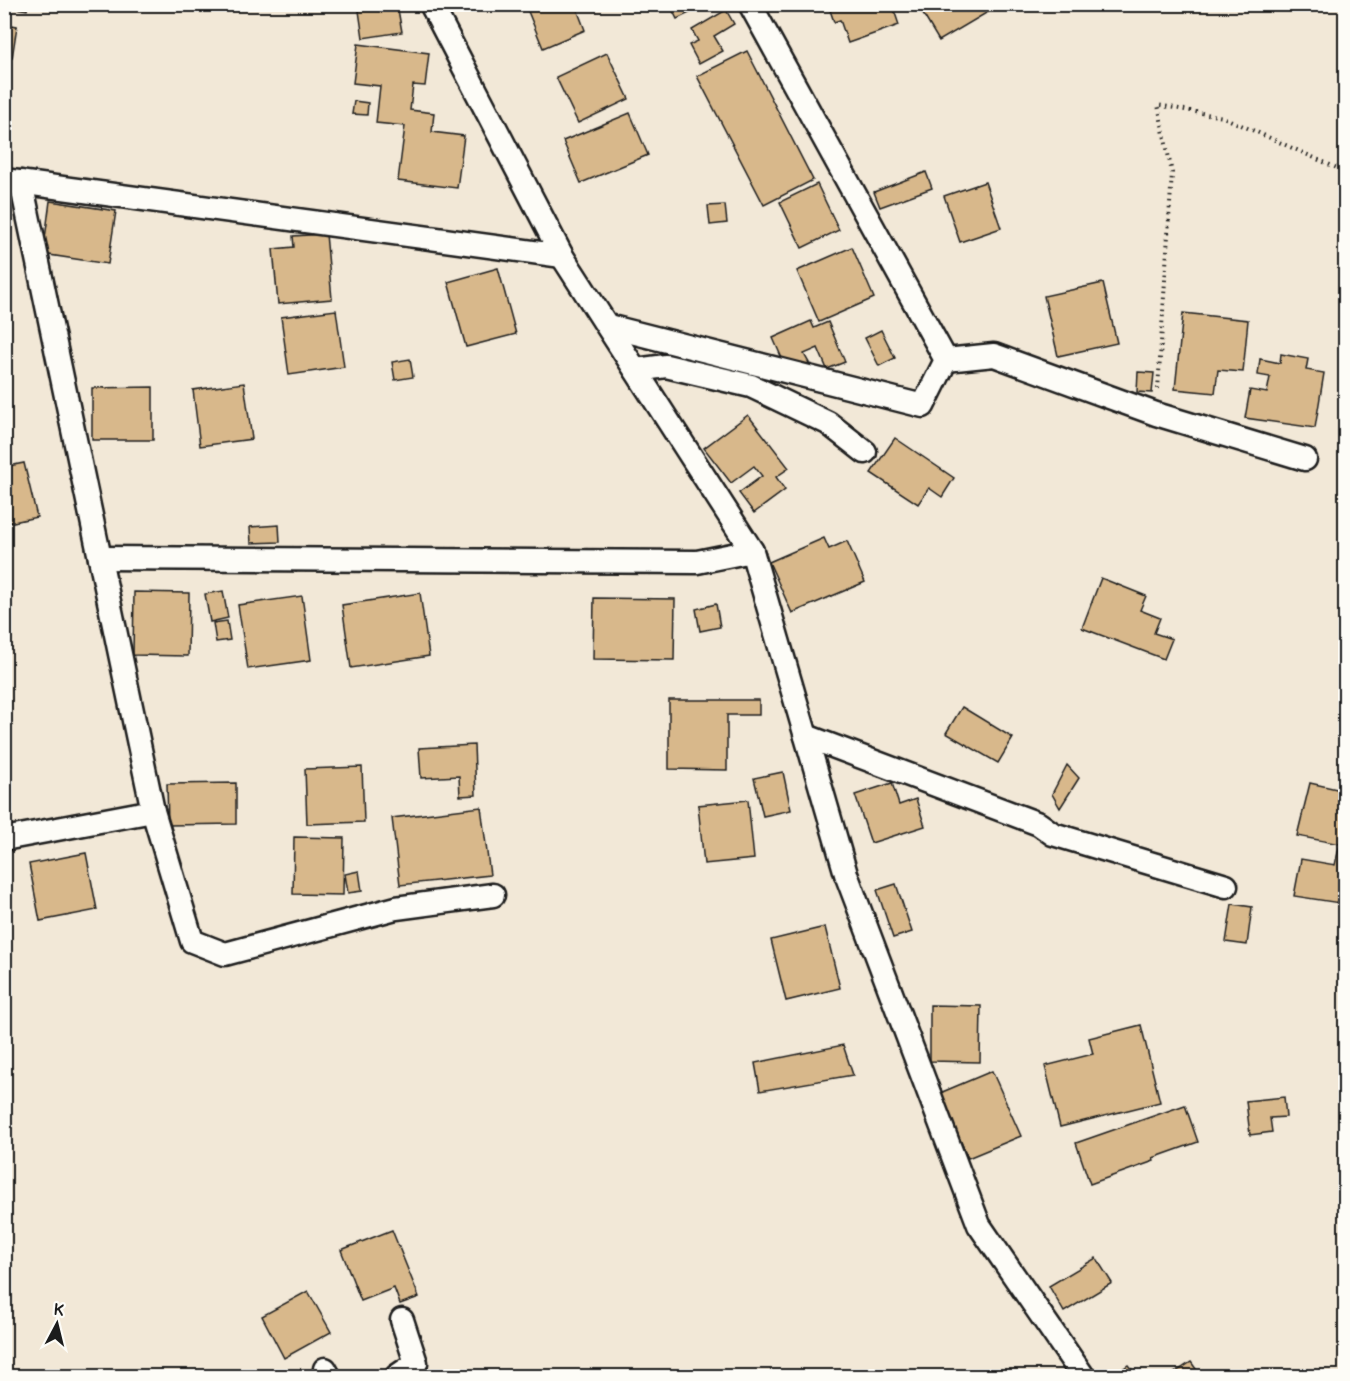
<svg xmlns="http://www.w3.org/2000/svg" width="1350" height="1381" font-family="Pangolin,sans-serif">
	<rect width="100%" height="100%" fill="#f2e8d7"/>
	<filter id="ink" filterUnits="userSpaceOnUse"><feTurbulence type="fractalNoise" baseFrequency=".0167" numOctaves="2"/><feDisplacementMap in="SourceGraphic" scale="12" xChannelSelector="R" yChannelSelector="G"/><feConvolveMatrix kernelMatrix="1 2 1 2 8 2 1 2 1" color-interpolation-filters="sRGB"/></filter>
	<g filter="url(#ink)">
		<g fill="#d8b88b" stroke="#1c1c1c" stroke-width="1.5">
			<polygon points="4,4 28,4 27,10 4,6"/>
			<polygon points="358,4 397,4 402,32 363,38"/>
			<polygon points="525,4 575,4 585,30 543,48"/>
			<polygon points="703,4 704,6 677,19 670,5"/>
			<polygon points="828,4 892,4 899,25 848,43 840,20 834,22"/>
			<polygon points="917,4 990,4 993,9 939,41"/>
			<polygon points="726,10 734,24 714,36 723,51 699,64 689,45 698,41 692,30"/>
			<polygon points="4,24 17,26 12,58 4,56"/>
			<polygon points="358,44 429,53 425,86 413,85 410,110 434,113 432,132 464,136 457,188 398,181 405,126 376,123 380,86 353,83"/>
			<polygon points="747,51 813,180 764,205 697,76"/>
			<polygon points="607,53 629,99 578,123 556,77"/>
			<polygon points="354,101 368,103 367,115 352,114"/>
			<polygon points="630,113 648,155 581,183 563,141"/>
			<polygon points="926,172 932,188 880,207 874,192"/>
			<polygon points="985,182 1001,228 960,242 944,196"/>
			<polygon points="817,184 839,230 802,248 780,202"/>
			<polygon points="50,201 116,211 108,264 43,254"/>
			<polygon points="725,205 727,223 710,225 708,206"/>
			<polygon points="326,234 332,299 278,304 273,249 294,247 293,236"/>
			<polygon points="852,247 874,298 819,322 797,271"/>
			<polygon points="498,268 516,334 466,347 448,282"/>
			<polygon points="1103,283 1117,343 1058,356 1044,296"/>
			<polygon points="336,310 344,367 289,375 281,317"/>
			<polygon points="1183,313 1248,320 1243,372 1218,370 1215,393 1175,389"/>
			<polygon points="811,321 814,328 828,322 845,362 827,369 818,348 804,354 809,363 788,372 773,338"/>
			<polygon points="881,330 895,358 879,366 865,338"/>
			<polygon points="1281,354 1308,359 1306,370 1324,373 1315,428 1245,418 1250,390 1267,393 1270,377 1258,375 1260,359 1280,363"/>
			<polygon points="410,359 413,377 395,380 392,362"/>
			<polygon points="1138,372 1154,373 1152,393 1137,392"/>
			<polygon points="244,383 252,439 200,446 193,390"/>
			<polygon points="153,387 153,440 92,440 92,388"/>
			<polygon points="748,415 789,468 776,477 785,490 754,513 739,493 762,476 754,466 731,483 704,448"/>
			<polygon points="895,438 954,478 942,497 929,488 918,504 871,473"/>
			<polygon points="24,463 37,517 4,524 4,467"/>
			<polygon points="279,525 280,542 251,543 250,527"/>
			<polygon points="824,538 829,549 847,541 865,582 792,613 769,562"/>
			<polygon points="1101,578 1146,596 1140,610 1160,618 1154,633 1172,639 1164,659 1082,628"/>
			<polygon points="223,591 228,618 210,622 205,594"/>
			<polygon points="134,592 189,593 188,656 133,655"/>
			<polygon points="420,593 429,656 351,668 342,605"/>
			<polygon points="302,596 311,660 248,669 238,605"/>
			<polygon points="594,598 675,599 674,660 593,659"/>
			<polygon points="716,604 720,627 700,631 696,609"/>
			<polygon points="227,621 230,640 216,642 213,623"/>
			<polygon points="669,700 759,700 759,715 727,715 727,770 669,769"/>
			<polygon points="962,707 1013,738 998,763 946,733"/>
			<polygon points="474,745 476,795 460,796 459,776 421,778 419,748"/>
			<polygon points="1067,765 1079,778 1060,808 1052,794"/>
			<polygon points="362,767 364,822 307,824 305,769"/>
			<polygon points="783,772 791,810 763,816 754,778"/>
			<polygon points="236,783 236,824 168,825 167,784"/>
			<polygon points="892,783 899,805 916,799 925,826 871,843 855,795"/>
			<polygon points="1310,783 1346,791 1346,904 1294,896 1301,859 1335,865 1340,844 1297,836"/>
			<polygon points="748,800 754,859 704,864 698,805"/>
			<polygon points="481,807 490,875 400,885 392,818"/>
			<polygon points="294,837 344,838 343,895 293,894"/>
			<polygon points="86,853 97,910 40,921 29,864"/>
			<polygon points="359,871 362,891 348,893 345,874"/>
			<polygon points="896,884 912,932 893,938 877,890"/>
			<polygon points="1232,904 1252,907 1247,945 1226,942"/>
			<polygon points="825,927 840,988 786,1001 771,940"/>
			<polygon points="930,1005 981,1006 980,1062 930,1061"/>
			<polygon points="1141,1025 1160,1102 1060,1127 1045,1066 1093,1054 1089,1038"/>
			<polygon points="843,1045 853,1075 760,1091 755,1063"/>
			<polygon points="992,1071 1021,1136 968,1158 940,1093"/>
			<polygon points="1284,1097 1286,1117 1270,1118 1272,1132 1250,1135 1246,1101"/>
			<polygon points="1185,1105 1198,1142 1153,1158 1154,1161 1090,1184 1076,1143"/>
			<polygon points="392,1230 419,1297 400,1304 394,1288 361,1301 341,1250"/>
			<polygon points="1096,1258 1112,1283 1064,1312 1049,1286"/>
			<polygon points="308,1291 331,1332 284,1358 262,1316"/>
			<polygon points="1191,1362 1201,1376 1170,1376"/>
			<polygon points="1128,1365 1137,1376 1113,1376"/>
		</g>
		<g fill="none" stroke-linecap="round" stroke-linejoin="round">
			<g stroke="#1c1c1c" stroke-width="27">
				<g id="minor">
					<polyline points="4,180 562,256 431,4"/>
					<polyline points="562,256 752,551"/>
					<polyline points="608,326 923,406 946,360 750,4"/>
					<polyline points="946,360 994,355 1156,414 1305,459"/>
					<polyline points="636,370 666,366 751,386 828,423 865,452"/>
					<polyline points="100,558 697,562 752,551 846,874 979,1225 1083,1376"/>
					<polyline points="806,736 1039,824 1053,834 1226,886"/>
					<polyline points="153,811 192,941 225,954 396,908 493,895"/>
					<polyline points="4,839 153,811 21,182"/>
					<polyline points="325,1369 329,1376"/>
					<polyline points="397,1376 416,1363 402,1320"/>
				</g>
			</g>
			<polyline stroke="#1c1c1c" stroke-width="4" stroke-dasharray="1.5 4.5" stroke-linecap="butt" points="1158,389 1172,173 1158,105 1223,117 1346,172"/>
			<use href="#minor" stroke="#fdfcf7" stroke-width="22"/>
		</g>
	</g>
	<rect width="1350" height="1381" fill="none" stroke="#fdfcf7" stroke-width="24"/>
	<rect x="12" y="12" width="1326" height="1357" fill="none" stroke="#1c1c1c" stroke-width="2" filter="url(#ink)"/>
	<g transform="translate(57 1324) rotate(7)" stroke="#fdfcf7" stroke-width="4.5" paint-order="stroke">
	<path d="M0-4.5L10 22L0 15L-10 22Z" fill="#1c1c1c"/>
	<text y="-9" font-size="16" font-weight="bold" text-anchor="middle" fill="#1c1c1c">K</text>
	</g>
</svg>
